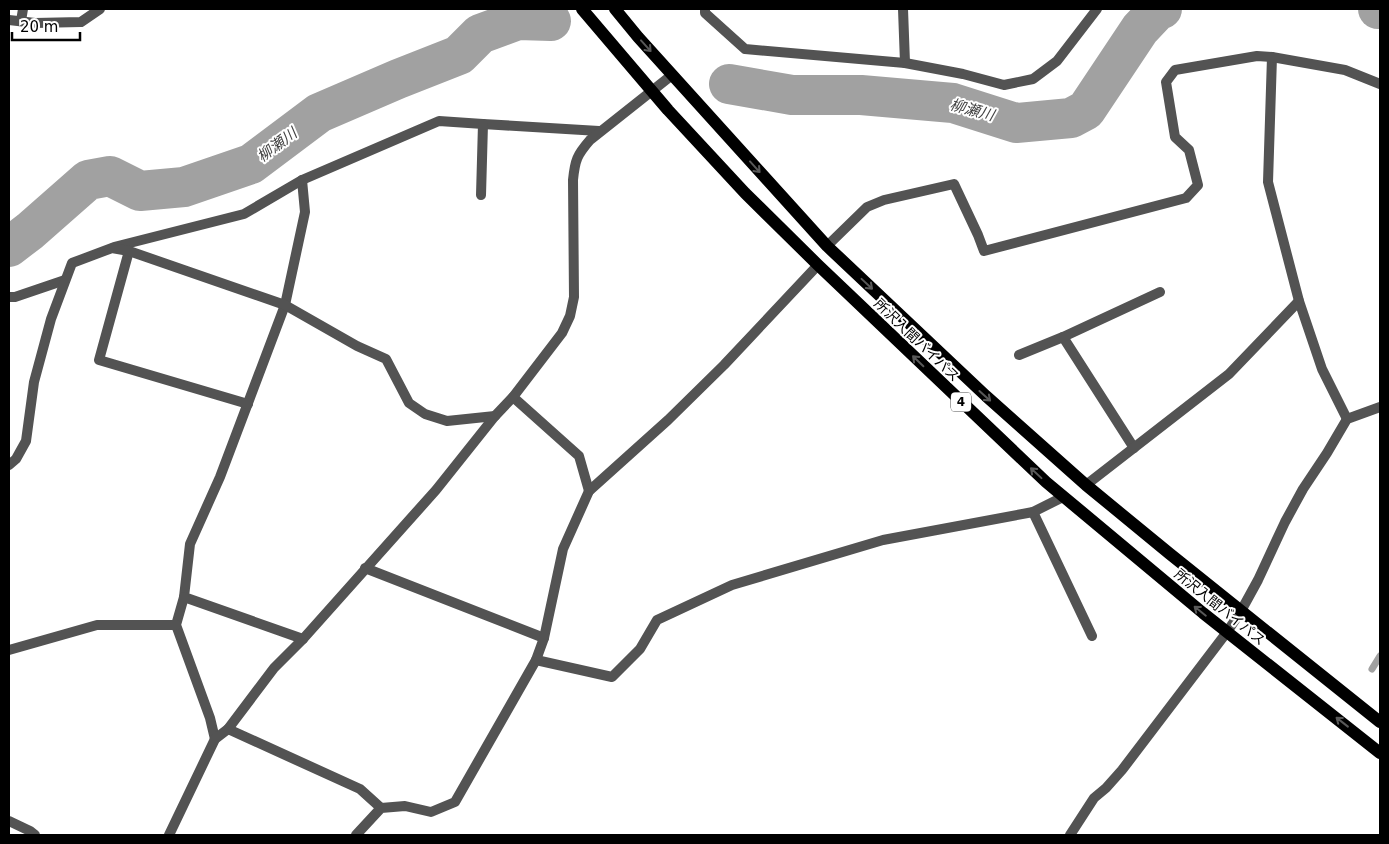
<svg xmlns="http://www.w3.org/2000/svg" width="1389" height="844" font-family="'DejaVu Sans','Noto Sans JP',sans-serif">
	<rect width="100%" height="100%" fill="#fff"/>
	<g fill="none" stroke-linecap="round" stroke-linejoin="round">
		<polyline stroke="#a1a1a1" stroke-width="7" points="1372,669 1380,656"/>
		<g stroke="#a1a1a1" stroke-width="40">
			<polyline points="1378,9 1380,9"/>
			<polyline points="729,84 792,95 861,95 953,103 1016,123 1071,118 1086,110 1140,29 1157,11 1162,9"/>
			<polyline points="9,247 30,231 88,180 110,176 140,191 184,187 251,164 319,113 398,79 459,55 480,34 518,20 551,21"/>
		</g>
		<g stroke="#535353" stroke-width="10">
			<polyline points="705,9 705,13 745,49 905,63 963,74 1004,85 1033,79 1057,61 1097,9"/>
			<polyline points="903,9 905,63"/>
			<polyline points="9,20 35,23 81,22 100,9"/>
			<polyline points="21,21 23,9"/>
			<polyline points="1272,57 1268,182 1299,301 1322,369 1347,419"/>
			<polyline points="483,124 599,131"/>
			<polyline points="302,180 305,212 285,305 220,477 190,544 184,597 303,639"/>
			<polyline points="827,246 867,207 884,200 954,184 978,235 984,251 1186,198 1198,185 1189,150 1175,137 1166,82 1175,70 1257,56 1272,57 1345,70 1380,84"/>
			<polyline points="114,247 244,214 302,180 439,121 483,124 481,195"/>
			<polyline points="129,251 99,360 248,404"/>
			<polyline points="9,297 15,297 65,280"/>
			<polyline points="1063,337 1134,448"/>
			<polyline points="1019,355 1063,337 1160,292"/>
			<polyline points="513,397 579,456 589,491"/>
			<polyline points="9,465 16,459 26,441 34,382 51,319 72,263 112,248 129,251 285,305 357,346 386,359 409,403 425,414 447,421 495,416"/>
			<polyline points="1086,485 1229,374 1299,301"/>
			<polyline points="1033,512 1092,636"/>
			<polyline points="365,568 544,638"/>
			<polyline points="184,597 176,625 210,718 215,739"/>
			<polyline points="9,650 97,625 176,625"/>
			<polyline points="536,660 612,677 640,649 657,620 732,585 883,540 1033,512 1063,497"/>
			<polyline points="228,729 360,789 381,808"/>
			<polyline points="9,821 30,831 35,835"/>
			<path d="M 169,835 L 215,739 L 228,729 L 274,668 L 303,639 L 436,490 L 495,416 L 513,397 L 562,333 L 570,316 L 574,297 L 573,180 C 575,160 577,155 590,140 L 672,75"/>
			<polyline points="356,835 381,808 405,806 431,812 455,802 536,660 544,638 563,549 589,491 668,420 724,365 818,265"/>
			<polyline points="1070,835 1094,798 1106,788 1122,770 1227,632 1241,611 1258,580 1285,522 1303,489 1327,453 1347,419 1380,407"/>
		</g>
		<g stroke="#000" stroke-width="12">
			<polyline points="582,9 668,110 745,193 818,265 1046,482 1203,613 1380,753"/>
			<polyline points="615,9 638,37 827,246 986,396 1086,485 1170,554 1380,722"/>
		</g>
	</g>
	<defs><path id="oneway-shaft" d="M-6 0H5M1.5-3L5.5 0L1.5 3" fill="none" stroke-width="1.6" stroke-linecap="round" stroke-linejoin="round" transform="scale(1.25)"/></defs>
	<g stroke="#595959">
		<use href="#oneway-shaft" transform="translate(646 46) rotate(48)"/>
		<use href="#oneway-shaft" transform="translate(755 167) rotate(48)"/>
		<use href="#oneway-shaft" transform="translate(867 284) rotate(43)"/>
		<use href="#oneway-shaft" transform="translate(918 361) rotate(-136)"/>
		<use href="#oneway-shaft" transform="translate(985 396) rotate(42)"/>
		<use href="#oneway-shaft" transform="translate(1036 473) rotate(-137)"/>
		<use href="#oneway-shaft" transform="translate(1200 611) rotate(-141)"/>
		<use href="#oneway-shaft" transform="translate(1342 722) rotate(-142)"/>
	</g>
	<g text-anchor="middle" stroke-width="4" stroke-linejoin="round" paint-order="stroke">
		<rect fill="#fff" stroke="#4c4c4c" stroke-width="1" x="951" y="392.5" width="20" height="19" rx="4"/>
		<g font-size="12" font-weight="bold" fill="#000">
			<text x="961" y="406">4</text>
		</g>
		<g font-size="14" fill="#000" stroke="#fff">
			<text transform="translate(917 340) rotate(44)" y="5">所沢入間バイパス</text>
			<text transform="translate(1220 607) rotate(39)" y="5">所沢入間バイパス</text>
		</g>
		<g font-size="15" font-style="italic" fill="#424242" stroke="#fff">
			<text transform="translate(972 110) rotate(15)" y="5">柳瀬川</text>
			<text transform="translate(277 145) rotate(-37)" y="5">柳瀬川</text>
		</g>
	</g>
	<rect width="1389" height="844" fill="none" stroke="#000000" stroke-width="20"/>
	<path d="M12 32v8h68v-8" fill="none" stroke="#000000" stroke-width="2.5"/>
	<text x="20" y="32" font-size="15" fill="#000000" stroke="#ffffff" stroke-width="4" paint-order="stroke">20 m</text>
</svg>
